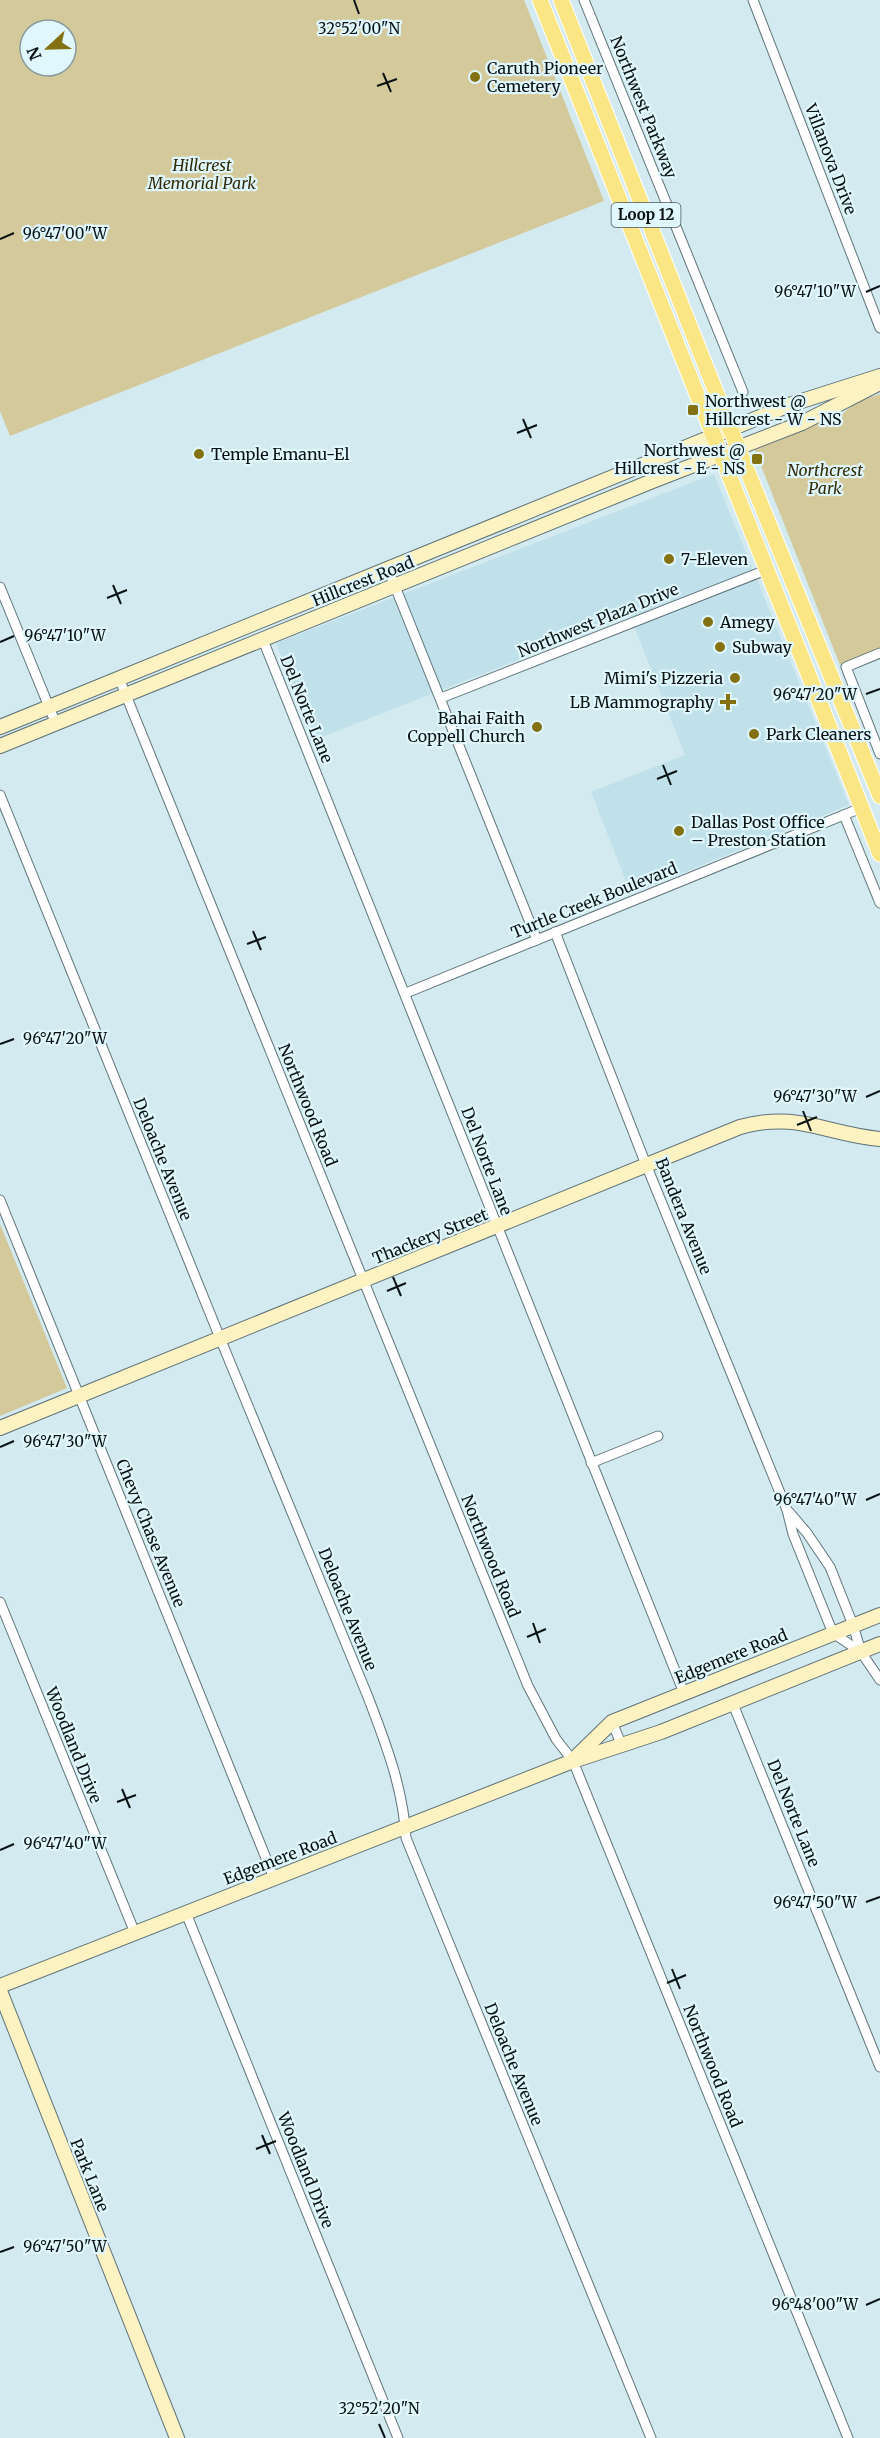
<svg xmlns="http://www.w3.org/2000/svg" width="880" height="2438" font-family="Merriweather,serif">
	<rect width="100%" height="100%" fill="#d3eaf1"/>
	<polygon fill="#c0e0ea" points="714,474 849,805 631,894 591,792 685,755 630,616 314,740 276,643"/>
	<g fill="#d4c99a" fill-rule="evenodd">
		<path d="M 0,0 L 524,0 L 604,201 L 10,436 L 0,411 ZM 30,30 L 66,30 L 66,66 L 30,66 Z"/>
		<polygon points="880,394 880,649 840,665 754,448 843,413 857,402"/>
		<polygon points="0,1224 67,1388 0,1416"/>
	</g>
	<g fill="none" stroke-linecap="round" stroke-linejoin="round">
		<g stroke="#5e7379" stroke-width="11">
			<g id="street">
				<polyline points="584,0 743,392"/>
				<polyline points="753,0 880,328"/>
				<polyline points="388,569 537,940"/>
				<polyline points="0,587 56,724"/>
				<polyline points="263,640 684,1693"/>
				<polyline points="880,653 846,667 880,754"/>
				<polyline points="119,678 528,1686 556,1739 573,1761 848,2438"/>
				<polyline points="441,698 766,570"/>
				<path d="M 0,795 L 220,1338 L 368,1697 C 386,1744 403,1788 406,1838 L 651,2438"/>
				<polyline points="844,815 880,903"/>
				<polyline points="555,932 643,1157 787,1510 793,1534 828,1621 833,1633 861,1652"/>
				<polyline points="406,993 861,808"/>
				<polyline points="0,1200 274,1878"/>
				<polyline points="591,1463 658,1436"/>
				<polyline points="789,1512 807,1533 830,1567 853,1625 861,1652 880,1680"/>
				<polyline points="0,1602 135,1933"/>
				<polyline points="733,1704 880,2067"/>
				<polyline points="612,1722 622,1746"/>
				<polyline points="186,1913 398,2438"/>
			</g>
		</g>
		<g stroke="#5e7379" stroke-width="16">
			<g id="secondary">
				<polyline points="0,727 792,404 880,376"/>
				<polyline points="0,746 655,480 802,423 880,383"/>
				<path d="M 0,1428 L 740,1127 C 798,1111 825,1134 880,1139"/>
				<polyline points="574,1759 612,1722 880,1615"/>
				<polyline points="0,1986 573,1761 661,1732 880,1644"/>
				<polyline points="0,1991 177,2438"/>
			</g>
		</g>
		<g stroke="#fff" stroke-width="17">
			<g id="primary">
				<polyline points="540,0 880,854"/>
				<polyline points="561,0 738,448 880,796"/>
			</g>
		</g>
		<use href="#street" stroke="#fff" stroke-width="9"/>
		<use href="#secondary" stroke="#fdf2c2" stroke-width="14"/>
		<use href="#primary" stroke="#fae684" stroke-width="15"/>
	</g>
	<path fill="none" stroke="#091113" stroke-width="2" d="M 354,0 L 359,14M 383,73 L 391,92M 377,86 L 397,79M 0,239 L 14,233M 866,292 L 880,286M 523,419 L 531,438M 517,433 L 537,425M 113,585 L 121,604M 107,598 L 127,590M 0,642 L 14,636M 866,694 L 880,689M 663,765 L 671,785M 657,779 L 677,771M 253,931 L 261,950M 247,944 L 266,937M 0,1044 L 14,1039M 866,1097 L 880,1091M 803,1111 L 811,1131M 797,1125 L 817,1117M 393,1277 L 401,1296M 387,1291 L 406,1283M 0,1447 L 14,1441M 866,1500 L 880,1494M 533,1623 L 540,1643M 527,1637 L 546,1629M 122,1789 L 130,1808M 117,1802 L 136,1795M 0,1850 L 14,1844M 866,1902 L 880,1897M 672,1969 L 680,1989M 667,1983 L 686,1975M 262,2135 L 270,2154M 256,2149 L 276,2141M 0,2252 L 14,2247M 866,2305 L 880,2299M 379,2424 L 385,2438"/>
	<g fill="#847111" stroke="#e0f7fe" stroke-width="2">
		<circle cx="475" cy="77" r="6"/>
		<rect x="687" y="404" width="12" height="12" rx="3"/>
		<circle cx="199" cy="454" r="6"/>
		<rect x="751" y="453" width="12" height="12" rx="3"/>
		<circle cx="669" cy="559" r="6"/>
		<circle cx="708" cy="622" r="6"/>
		<circle cx="720" cy="647" r="6"/>
		<circle cx="735" cy="678" r="6"/>
		<path d="M725 693h6v6h6v6h-6v6h-6v-6h-6v-6h6z"/>
		<circle cx="537" cy="727" r="6"/>
		<circle cx="754" cy="734" r="6"/>
		<circle cx="679" cy="831" r="6"/>
	</g>
	<g text-anchor="middle" stroke-width="4.5" stroke-linejoin="round" paint-order="stroke">
		<rect fill="#e0f7fe" stroke="#4a565a" stroke-width="1.5" x="611.5" y="203" width="69" height="24" rx="4.5"/>
		<g font-size="15" font-weight="bold" fill="#091113">
			<text x="646" y="220">Loop 12</text>
		</g>
		<g font-size="16" fill="#091113" stroke="#e0f7fe" text-anchor="start">
			<text x="487" y="74">Caruth Pioneer<tspan x="487" dy="18">Cemetery</tspan></text>
			<text x="705" y="407">Northwest @<tspan x="705" dy="18">Hillcrest - W - NS</tspan></text>
			<text x="745" y="456" text-anchor="end">Northwest @<tspan x="745" dy="18">Hillcrest - E - NS</tspan></text>
			<text x="211" y="460">Temple Emanu-El</text>
			<text x="681" y="565">7-Eleven</text>
			<text x="720" y="628">Amegy</text>
			<text x="732" y="653">Subway</text>
			<text x="723" y="684" text-anchor="end">Mimi's Pizzeria</text>
			<text x="714" y="708" text-anchor="end">LB Mammography</text>
			<text x="525" y="724" text-anchor="end">Bahai Faith<tspan x="525" dy="18">Coppell Church</tspan></text>
			<text x="766" y="740">Park Cleaners</text>
			<text x="691" y="828">Dallas Post Office<tspan x="691" dy="18">– Preston Station</tspan></text>
		</g>
		<g font-size="16" fill="#091113" stroke="#e0f7fe">
			<text transform="translate(644 107) rotate(68)" y="6">Northwest Parkway</text>
			<text transform="translate(831 159) rotate(69)" y="6">Villanova Drive</text>
			<text transform="translate(363 581) rotate(-22)" y="6">Hillcrest Road</text>
			<text transform="translate(598 620) rotate(-22)" y="6">Northwest Plaza Drive</text>
			<text transform="translate(307 709) rotate(68)" y="6">Del Norte Lane</text>
			<text transform="translate(594 900) rotate(-22)" y="6">Turtle Creek Boulevard</text>
			<text transform="translate(308 1105) rotate(68)" y="6">Northwood Road</text>
			<text transform="translate(163 1159) rotate(68)" y="6">Deloache Avenue</text>
			<text transform="translate(487 1161) rotate(69)" y="6">Del Norte Lane</text>
			<text transform="translate(684 1216) rotate(68)" y="6">Bandera Avenue</text>
			<text transform="translate(430 1236) rotate(-22)" y="6">Thackery Street</text>
			<text transform="translate(151 1533) rotate(68)" y="6">Chevy Chase Avenue</text>
			<text transform="translate(491 1556) rotate(68)" y="6">Northwood Road</text>
			<text transform="translate(348 1609) rotate(68)" y="6">Deloache Avenue</text>
			<text transform="translate(731 1656) rotate(-22)" y="6">Edgemere Road</text>
			<text transform="translate(74 1745) rotate(68)" y="6">Woodland Drive</text>
			<text transform="translate(794 1813) rotate(68)" y="6">Del Norte Lane</text>
			<text transform="translate(280 1858) rotate(-21)" y="6">Edgemere Road</text>
			<text transform="translate(514 2064) rotate(68)" y="6">Deloache Avenue</text>
			<text transform="translate(713 2066) rotate(68)" y="6">Northwood Road</text>
			<text transform="translate(306 2170) rotate(68)" y="6">Woodland Drive</text>
			<text transform="translate(90 2175) rotate(68)" y="6">Park Lane</text>
		</g>
		<g font-size="16" font-style="italic" fill="#332b06" stroke="#e0f7fe">
			<text x="202" y="171">Hillcrest<tspan x="202" dy="18">Memorial Park</tspan></text>
			<text x="825" y="476">Northcrest<tspan x="825" dy="18">Park</tspan></text>
		</g>
	</g>
	<g font-size="15" text-anchor="middle" fill="#091113" stroke="#e0f7fe" stroke-width="4.5" stroke-linejoin="round" paint-order="stroke">
		<text x="359" y="34">32°52'00"N</text>
		<text x="65" y="239">96°47'00"W</text>
		<text x="815" y="297">96°47'10"W</text>
		<text x="65" y="641">96°47'10"W</text>
		<text x="815" y="700">96°47'20"W</text>
		<text x="65" y="1044">96°47'20"W</text>
		<text x="815" y="1102">96°47'30"W</text>
		<text x="65" y="1447">96°47'30"W</text>
		<text x="815" y="1505">96°47'40"W</text>
		<text x="65" y="1849">96°47'40"W</text>
		<text x="815" y="1908">96°47'50"W</text>
		<text x="65" y="2252">96°47'50"W</text>
		<text x="815" y="2310">96°48'00"W</text>
		<text x="379" y="2414">32°52'20"N</text>
	</g>
	<g transform="translate(48 48) rotate(248)"><circle r="28" fill="#e0f7fe" stroke="#8a9ba0" stroke-width="1.5"/>
	<path d="M0-4.5L10 22L0 15L-10 22Z" fill="#847111"/>
	<text y="-9" font-size="16" font-weight="bold" text-anchor="middle" fill="#091113">N</text>
	</g>
</svg>
